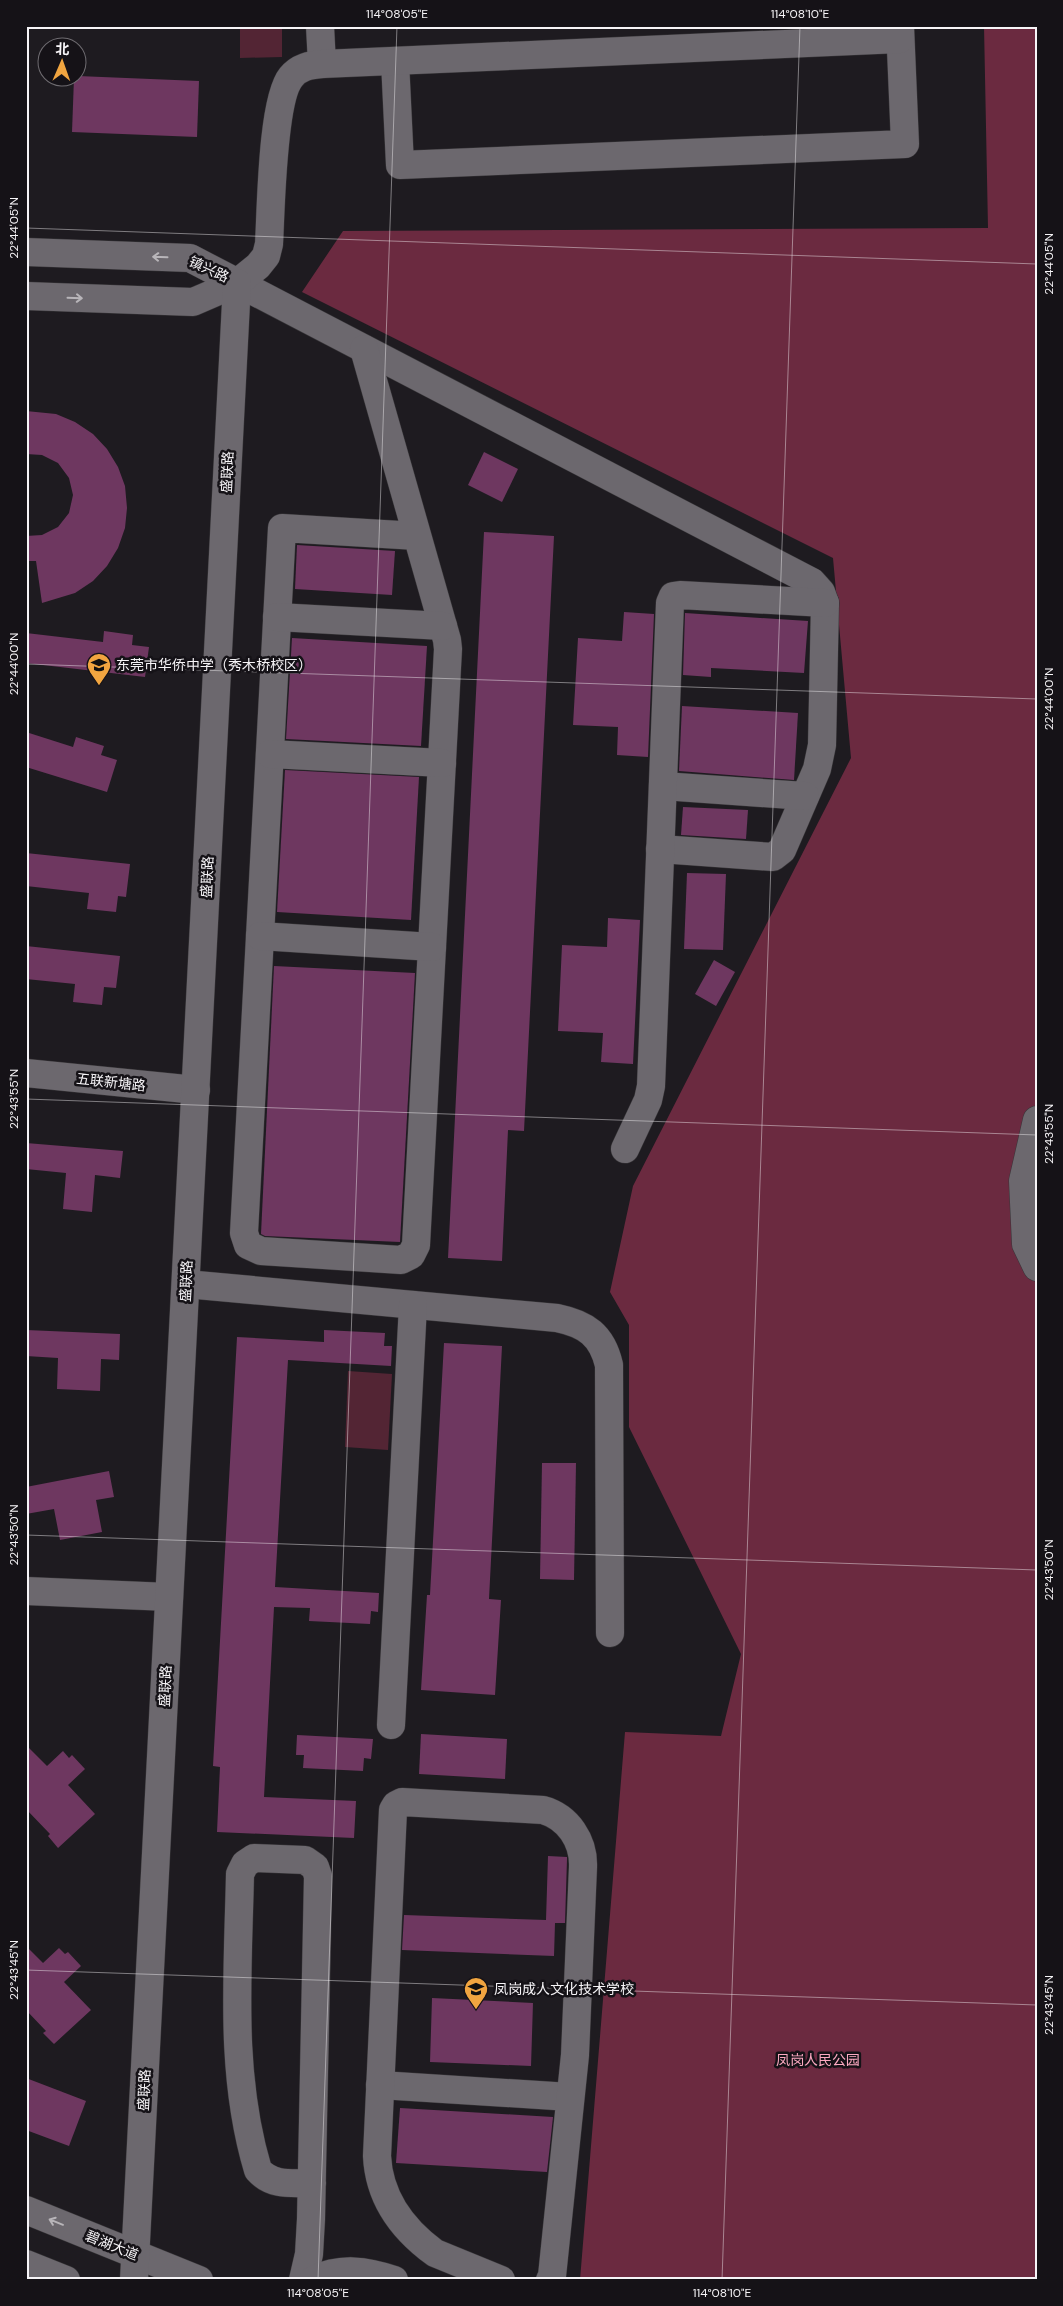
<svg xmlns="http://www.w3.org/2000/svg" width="1063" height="2306" font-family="'DM Sans','Noto Sans SC',sans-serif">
	<rect width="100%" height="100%" fill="#1e1b20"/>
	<g fill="#532534">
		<polygon points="240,26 282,26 282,57 240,58"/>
		<polygon points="348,1371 392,1374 388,1450 345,1447"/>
	</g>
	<polygon fill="#6b2a40" points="984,26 1037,26 1037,2280 580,2280 625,1732 721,1736 741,1654 629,1427 629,1325 610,1292 633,1186 851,758 833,558 302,292 343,231 988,228"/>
	<g fill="#6e3760">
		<polygon points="78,76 199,81 197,137 72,132 74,78"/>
		<polygon points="26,411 56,414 75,422 93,434 107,449 118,467 125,486 127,508 125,528 118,548 107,566 93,581 75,593 42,603 36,561 26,561 26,536 42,535 58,527 69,513 73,495 69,478 58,463 42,455 26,454"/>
		<polygon points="484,452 518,469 502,502 468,485"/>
		<polygon points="484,532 554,536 524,1131 508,1130 502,1261 448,1258"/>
		<polygon points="297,545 395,551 392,595 295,589"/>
		<polygon points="624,612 654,614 648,757 617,755 618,727 573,725 578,638 622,641"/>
		<polygon points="685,613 808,621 804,673 711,668 711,677 683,675"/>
		<polygon points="104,631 133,635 132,645 149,647 145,677 26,663 26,633 103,642"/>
		<polygon points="292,638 427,646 421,746 286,739"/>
		<polygon points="682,706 798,713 794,780 679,771"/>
		<polygon points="26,732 73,747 76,737 104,746 101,755 117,760 107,792 26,767"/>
		<polygon points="285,770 419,777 411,920 277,912"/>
		<polygon points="683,807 748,810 746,839 681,835"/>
		<polygon points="26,853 130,864 126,897 118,896 116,912 87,909 89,893 26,886"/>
		<polygon points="687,873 726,874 723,950 684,949"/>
		<polygon points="608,918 640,920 633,1064 601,1062 603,1033 558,1031 562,945 607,947"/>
		<polygon points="26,946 120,956 116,988 104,987 102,1005 73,1002 75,984 26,979"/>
		<polygon points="714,960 735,972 716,1006 695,994"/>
		<polygon points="274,966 415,973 400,1242 265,1236 261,1234"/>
		<polygon points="26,1143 123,1151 120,1178 95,1175 92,1212 63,1209 66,1173 26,1169"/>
		<polygon points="26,1330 120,1334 119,1360 101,1359 100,1391 57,1389 58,1358 26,1356"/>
		<polygon points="324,1330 385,1333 384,1346 392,1346 391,1366 288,1360 275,1587 379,1593 378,1612 371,1611 370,1624 309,1621 310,1608 274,1607 264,1797 356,1801 354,1838 217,1832 220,1767 213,1766 237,1337 324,1342"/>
		<polygon points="444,1343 502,1346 489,1599 501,1600 495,1695 421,1690 427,1595 430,1595"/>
		<polygon points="542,1463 576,1463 574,1580 540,1579"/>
		<polygon points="109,1471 114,1497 96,1500 102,1532 60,1540 54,1509 26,1514 26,1487"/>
		<polygon points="421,1734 507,1739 505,1779 419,1774"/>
		<polygon points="297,1735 373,1739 371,1759 364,1758 363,1771 303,1768 304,1755 296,1755"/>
		<polygon points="26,1745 47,1766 63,1751 69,1758 72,1755 85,1769 68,1785 95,1814 58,1848 48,1836 50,1834 26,1809"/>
		<polygon points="548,1856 567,1857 567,1859 565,1923 555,1923 554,1956 402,1950 404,1915 546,1920"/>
		<polygon points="26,1946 43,1963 59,1948 65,1954 68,1952 81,1966 64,1982 91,2010 54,2044 43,2033 46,2031 26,2010"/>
		<polygon points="432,1998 533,2003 531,2066 430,2062"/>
		<polygon points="26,2078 86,2101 69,2146 26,2130"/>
		<polygon points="400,2108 553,2117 547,2172 396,2163"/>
	</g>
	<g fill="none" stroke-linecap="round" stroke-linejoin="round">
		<g stroke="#383639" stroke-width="29">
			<g id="minor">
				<polyline points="320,26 322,64"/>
				<polyline points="395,61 400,165 905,144 900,26"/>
				<polyline points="26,252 190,258 812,582 821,592 825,603 822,745 817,769 782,850 773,857 660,849"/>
				<path d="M 26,296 L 193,302 L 237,283 L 258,266 L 266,256 L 269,244 C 271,210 272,100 291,77 C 299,67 310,65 322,64 L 900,39"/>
				<polyline points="364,349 447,640 448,649 416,1245 411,1255 401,1260 261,1251 248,1245 244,1233 282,528 417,536"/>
				<polyline points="277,617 443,626"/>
				<polyline points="270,754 442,763"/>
				<polyline points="663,786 805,796"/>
				<polyline points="260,936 432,947"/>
				<polyline points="26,1073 196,1090"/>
				<polyline points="1037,1120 1023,1181 1026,1244 1037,1267"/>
				<polyline points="625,1149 648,1100 651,1086 670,603 673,596 680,595 825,603"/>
				<path d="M 186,1284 L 557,1318 C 586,1324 602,1335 609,1365 L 610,1633"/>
				<polyline points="26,1591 169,1597"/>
				<polyline points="391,1725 413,1305"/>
				<polyline points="380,2085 570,2097"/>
				<polyline points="26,2210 199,2280"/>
				<polyline points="26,2264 66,2280"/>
				<polyline points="134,2280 237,283"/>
				<path d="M 303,2280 L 309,2254 L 311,2219 L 318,1876 L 315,1867 L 305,1860 L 254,1858 L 245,1864 L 240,1874 C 238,1973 229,2074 258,2170 C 272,2186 291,2183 312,2183"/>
				<path d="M 313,2280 C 340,2267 366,2270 394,2280"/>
				<path d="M 501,2280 L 435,2253 C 402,2229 379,2197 377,2156 L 393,1810 L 396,1805 L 402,1802 L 543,1810 C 568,1817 584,1841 583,1867 L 575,2055 L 552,2276 L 550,2280"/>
			</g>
		</g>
		<use href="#minor" stroke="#6c686e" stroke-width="28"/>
	</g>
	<defs><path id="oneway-shaft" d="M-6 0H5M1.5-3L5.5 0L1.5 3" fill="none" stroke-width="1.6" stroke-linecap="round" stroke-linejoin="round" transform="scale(1.25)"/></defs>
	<g stroke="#b8b5b9">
		<use href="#oneway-shaft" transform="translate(160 257) rotate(-178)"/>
		<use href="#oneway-shaft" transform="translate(75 298) rotate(2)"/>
		<use href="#oneway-shaft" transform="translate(56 2222) rotate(-158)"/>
	</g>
	<path fill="none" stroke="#f6f4f7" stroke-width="1" stroke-opacity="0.45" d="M 26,228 L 1037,264M 26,664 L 1037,699M 26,1099 L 1037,1135M 26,1535 L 1037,1570M 26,1970 L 1037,2005M 318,2280 L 397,26M 722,2280 L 800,26"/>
	<defs>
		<g id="school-pin" transform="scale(1.25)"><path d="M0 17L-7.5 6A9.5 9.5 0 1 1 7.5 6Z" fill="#f1a540" stroke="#151217"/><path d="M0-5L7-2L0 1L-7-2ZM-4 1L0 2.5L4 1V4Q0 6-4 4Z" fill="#111"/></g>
	</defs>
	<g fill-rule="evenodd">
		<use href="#school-pin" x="99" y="665"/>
		<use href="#school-pin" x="476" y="1989"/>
	</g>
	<g text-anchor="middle" stroke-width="5" stroke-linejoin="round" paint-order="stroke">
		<g font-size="14" fill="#f6f4f7" stroke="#151217">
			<text transform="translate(209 269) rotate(25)" y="5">镇兴路</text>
			<text transform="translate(227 472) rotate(-87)" y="5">盛联路</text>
			<text transform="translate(207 877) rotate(-87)" y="5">盛联路</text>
			<text transform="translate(111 1082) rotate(6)" y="5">五联新塘路</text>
			<text transform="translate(186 1281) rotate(-87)" y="5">盛联路</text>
			<text transform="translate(165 1686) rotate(-87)" y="5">盛联路</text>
			<text transform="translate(144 2090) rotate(-87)" y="5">盛联路</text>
			<text transform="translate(112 2245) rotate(22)" y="5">碧湖大道</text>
		</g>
		<g font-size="14" fill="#f6f4f7" stroke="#151217" text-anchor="start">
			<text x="116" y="670">东莞市华侨中学（秀木桥校区）</text>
			<text x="494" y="1994">凤岗成人文化技术学校</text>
		</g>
		<g font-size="14" fill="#fca9c1" stroke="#151217">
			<text x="818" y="2065">凤岗人民公园</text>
		</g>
	</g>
	<rect width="1063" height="2306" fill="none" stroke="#151217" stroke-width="55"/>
	<g transform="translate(62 62) rotate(2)"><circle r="24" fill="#151217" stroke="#6f6c71"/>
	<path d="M0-4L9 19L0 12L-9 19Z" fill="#f1a540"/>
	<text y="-8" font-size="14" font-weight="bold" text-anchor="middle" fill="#f6f4f7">北</text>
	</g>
	<rect x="28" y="28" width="1008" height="2250" fill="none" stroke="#f6f4f7" stroke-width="2"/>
	<g font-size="12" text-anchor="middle" fill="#f6f4f7">
		<text x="397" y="18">114°08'05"E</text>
		<text x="800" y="18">114°08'10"E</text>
		<text transform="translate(14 228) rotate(-90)" y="4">22°44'05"N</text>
		<text transform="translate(1049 264) rotate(-90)" y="4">22°44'05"N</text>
		<text transform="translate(14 664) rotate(-90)" y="4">22°44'00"N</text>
		<text transform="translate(1049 699) rotate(-90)" y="4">22°44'00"N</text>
		<text transform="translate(14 1099) rotate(-90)" y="4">22°43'55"N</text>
		<text transform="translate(1049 1134) rotate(-90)" y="4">22°43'55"N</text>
		<text transform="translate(14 1535) rotate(-90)" y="4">22°43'50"N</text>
		<text transform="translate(1049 1570) rotate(-90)" y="4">22°43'50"N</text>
		<text transform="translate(14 1970) rotate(-90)" y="4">22°43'45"N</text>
		<text transform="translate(1049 2005) rotate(-90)" y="4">22°43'45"N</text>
		<text x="318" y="2297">114°08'05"E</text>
		<text x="722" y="2297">114°08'10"E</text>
	</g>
</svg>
